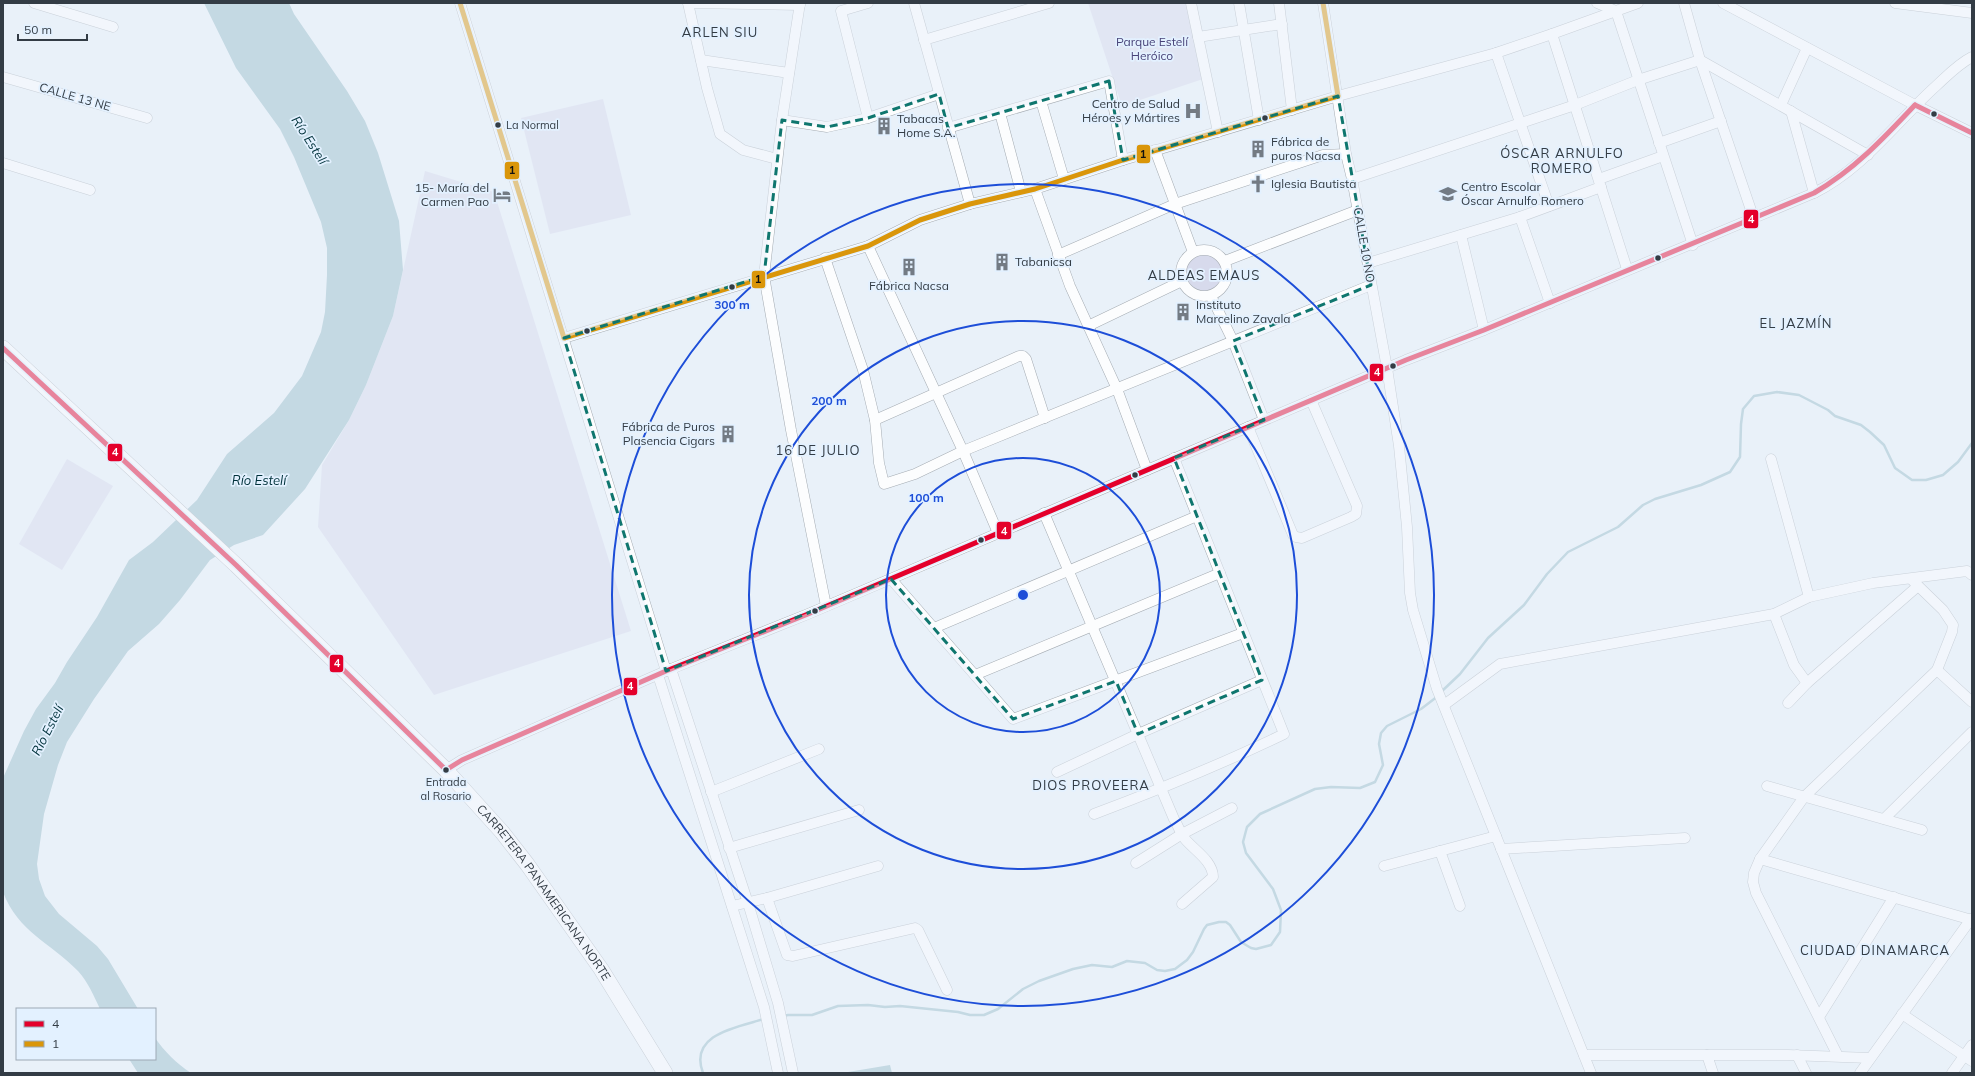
<svg xmlns="http://www.w3.org/2000/svg" width="1975" height="1076" font-family="Mulish,sans-serif">
	<rect width="100%" height="100%" fill="#e9f1f9"/>
	<g fill="#d7daec">
		<polygon points="1088,3 1189,3 1206,78 1122,106"/>
		<polygon points="603,99 631,215 550,234 521,118"/>
		<polygon points="425,171 494,192 631,631 434,695 318,527 322,465 349,420 366,385 393,316"/>
		<circle cx="1204" cy="273" r="19"/>
		<polygon points="67,459 113,486 62,570 19,544"/>
	</g>
	<g fill="#97bcc7">
		<path d="M 204,3 L 289,3 L 294,14 L 347,91 L 365,121 L 378,153 L 399,221 L 403,270 L 393,316 L 366,385 L 349,420 L 305,489 L 263,535 L 234,545 L 210,560 L 180,600 L 159,624 L 128,651 L 94,699 L 67,742 L 58,765 L 44,814 L 37,864 L 39,879 L 45,896 L 59,914 L 97,946 L 108,959 L 138,1009 L 100,1009 C 94,996 88,982 78,971 C 51,943 18,932 3,892 L 3,778 L 24,731 L 36,709 L 55,683 L 67,662 L 97,617 L 129,560 L 153,542 L 197,500 L 227,454 L 274,413 L 302,376 L 321,332 L 325,312 L 327,275 L 327,248 L 321,222 L 294,157 L 280,129 L 236,68 Z"/>
		<path d="M 155,1038 C 165,1052 176,1063 191,1073 L 138,1073 L 129,1059 L 155,1059 Z"/>
		<polygon points="890,1065 892,1073 842,1073"/>
	</g>
	<g fill="none" stroke-linecap="round" stroke-linejoin="round">
		<g stroke="#97bcc7" stroke-width="2.5">
			<polyline points="1441,692 1460,674 1488,638 1524,605 1547,574 1568,552 1618,527 1643,505 1655,499 1701,485 1730,472 1740,457 1741,424 1743,409 1754,396 1777,392 1799,395 1828,410 1835,416 1861,425 1870,432 1884,445 1895,468 1912,480 1926,480 1943,475 1958,462 1972,443"/>
			<polyline points="783,1016 788,1015 812,1015 838,1006 868,1005 885,1007 900,1006 958,1012 970,1015 984,1015 998,1009 1023,989 1039,981 1073,969 1092,965 1112,967 1127,961 1145,963 1157,970 1165,971 1175,969 1187,960 1193,952 1204,929 1207,925 1219,922 1226,922 1230,925 1241,942 1251,948 1256,949 1271,945 1280,932 1281,910 1273,889 1246,853 1243,842 1247,827 1260,814 1315,789 1331,787 1360,788 1375,782 1383,765 1379,744 1381,733 1387,726 1421,709 1438,696"/>
			<path d="M 703,1073 C 688,1034 738,1027 764,1019"/>
		</g>
		<g stroke="#a5acb3" stroke-width="11">
			<g id="minor">
				<polyline points="34,3 113,27"/>
				<polyline points="460,3 666,671"/>
				<polyline points="688,3 707,88 720,134 743,150 777,159"/>
				<polyline points="688,3 800,5"/>
				<polyline points="800,3 782,120 764,276 791,430 826,606"/>
				<polyline points="914,3 970,204"/>
				<polyline points="1191,3 1218,132"/>
				<polyline points="1239,3 1259,120"/>
				<polyline points="1279,3 1292,110"/>
				<polyline points="1323,3 1346,154 1352,179 1387,368 1399,446 1407,527 1410,593 1413,610 1437,689 1591,1073"/>
				<polyline points="1597,3 1616,11 1693,245"/>
				<polyline points="1684,3 1700,60 1754,219"/>
				<polyline points="1723,3 1915,105 1972,133"/>
				<polyline points="1895,3 1972,13"/>
				<polyline points="1552,34 1627,269"/>
				<polyline points="1198,37 1282,24"/>
				<polyline points="924,40 1049,3"/>
				<polyline points="1496,53 1549,206"/>
				<polyline points="701,60 789,73"/>
				<polyline points="3,77 147,118"/>
				<polyline points="1041,101 1064,179"/>
				<polyline points="1781,105 1807,48"/>
				<polyline points="1791,111 1814,193"/>
				<polyline points="1000,113 1021,192"/>
				<polyline points="868,118 841,11 868,3"/>
				<polyline points="782,120 827,127 868,118 939,94"/>
				<polyline points="948,128 1109,81 1123,160"/>
				<polyline points="1659,143 1721,121"/>
				<polyline points="1155,150 1193,252"/>
				<polyline points="3,163 90,190"/>
				<polyline points="1352,179 1575,105 1638,80 1700,60 1868,155"/>
				<polyline points="1599,179 1663,156"/>
				<polyline points="1035,189 1070,286 1117,389 1147,470"/>
				<polyline points="1520,217 1550,303"/>
				<polyline points="1461,235 1484,330"/>
				<polyline points="868,246 963,451 998,533"/>
				<circle cx="1204" cy="273" r="23"/>
				<polyline points="1058,255 1175,204 1323,155 1346,154"/>
				<polyline points="825,258 863,370 875,420 879,463 884,484 915,474 963,451 1371,285"/>
				<polyline points="1225,261 1358,210"/>
				<polyline points="1368,263 1520,217 1601,187"/>
				<polyline points="1211,296 1233,341 1264,420"/>
				<polyline points="1088,326 1182,281"/>
				<polyline points="564,338 868,246 920,220 970,204 1035,189 1123,160 1338,96 1496,53 1552,34 1638,3"/>
				<polyline points="875,420 1019,356 1023,356 1026,359 1045,418"/>
				<polyline points="1248,427 1293,535 1296,537 1302,538 1351,517 1356,514 1357,506 1311,400"/>
				<polyline points="1771,459 1809,597"/>
				<path d="M 1044,513 L 1174,819 C 1178,825 1180,833 1185,839 C 1194,850 1213,861 1213,877 L 1182,904"/>
				<polyline points="891,579 1013,719 1243,633"/>
				<polyline points="1774,614 1794,665 1807,683"/>
				<polyline points="934,628 1197,516"/>
				<polyline points="671,669 748,903 778,1003 793,1073"/>
				<polyline points="1937,670 1972,702"/>
				<polyline points="658,675 764,1007 778,1073"/>
				<polyline points="975,675 1220,573"/>
				<polyline points="1788,703 1807,683 1918,586"/>
				<polyline points="1444,705 1500,664 1774,614 1809,597 1873,583 1967,571 1972,575"/>
				<path d="M 446,770 L 462,760 L 666,671 L 808,614 L 1406,360 L 1484,330 L 1814,193 C 1863,169 1896,122 1936,86 C 1947,76 1958,64 1972,57"/>
				<polyline points="1057,772 1138,734 1262,680"/>
				<polyline points="1767,786 1922,830"/>
				<polyline points="711,792 819,749"/>
				<path d="M 1094,814 C 1158,790 1222,764 1284,734 L 1174,458"/>
				<polyline points="1884,819 1972,732"/>
				<polyline points="729,848 859,810"/>
				<polyline points="1501,849 1685,838"/>
				<polyline points="1440,851 1460,906"/>
				<polyline points="1760,859 1972,920"/>
				<polyline points="1136,863 1182,834 1232,808"/>
				<polyline points="1384,866 1496,836"/>
				<polyline points="767,898 787,955 793,956 915,928 918,930 947,990"/>
				<polyline points="732,906 767,898 878,866"/>
				<polyline points="1902,1014 1972,1061"/>
				<polyline points="1819,1017 1894,897"/>
				<polyline points="1584,1055 1788,1055 1870,1058"/>
				<polyline points="1707,1055 1713,1073"/>
				<polyline points="1797,1055 1806,1073"/>
				<polyline points="1838,1056 1756,893 1753,882 1754,873 1760,859 1804,797 1937,670 1952,632 1953,625 1943,610 1911,579"/>
				<polyline points="1860,1073 1971,919"/>
				<polyline points="1952,1073 1972,1045"/>
			</g>
		</g>
		<g stroke="#a5acb3" stroke-width="16">
			<g id="highway">
				<path id="s1" d="M 3,348 L 236,565 L 446,770 L 502,832 L 527,864 L 601,969 L 665,1073"/>
			</g>
		</g>
		<use href="#minor" stroke="#fcfdfe" stroke-width="10"/>
		<use href="#highway" stroke="#fcfdfe" stroke-width="15"/>
		<g stroke="#e3f1ff" stroke-width="8">
			<g id="bus-1">
				<polyline points="1915,105 1972,133"/>
				<polyline points="3,348 236,565 446,770"/>
				<path d="M 446,770 L 462,760 L 666,671 L 808,614 L 1406,360 L 1484,330 L 1814,193 C 1854,170 1884,138 1915,105"/>
			</g>
		</g>
		<g stroke="#e3f1ff" stroke-width="8">
			<g id="bus-2">
				<polyline points="460,3 564,338"/>
				<polyline points="1323,3 1338,96"/>
				<polyline points="564,338 868,246 920,220 970,204 1035,189 1123,160 1338,96"/>
			</g>
		</g>
		<use href="#bus-1" stroke="#e4002b" stroke-width="5"/>
		<use href="#bus-2" stroke="#da960a" stroke-width="5"/>
	</g>
	<path d="M0 0H1975V1076H0ZM 1109,81 L 1123,160 L 1338,96 L 1371,285 L 1233,341 L 1264,420 L 1174,458 L 1262,680 L 1138,734 L 1116,681 L 1013,719 L 891,579 L 666,671 L 564,338 L 764,276 L 782,120 L 827,127 L 868,118 L 939,94 L 948,128 Z" fill="#e9f1f9" fill-opacity=".55" fill-rule="evenodd"/>
	<path fill="none" stroke="#0f766e" stroke-width="3" stroke-dasharray="8 5" stroke-linejoin="round" d="M 1109,81 L 1123,160 L 1338,96 L 1371,285 L 1233,341 L 1264,420 L 1174,458 L 1262,680 L 1138,734 L 1116,681 L 1013,719 L 891,579 L 666,671 L 564,338 L 764,276 L 782,120 L 827,127 L 868,118 L 939,94 L 948,128 Z"/>
	<g fill="none" stroke="#1d4ed8" stroke-width="2">
		<circle cx="1023" cy="595" r="137"/>
		<circle cx="1023" cy="595" r="274"/>
		<circle cx="1023" cy="595" r="411"/>
	</g>
	<defs>
		<g id="hospital-bare" transform="scale(1.38)"><path d="M-5-5h3v3.5h4V-5h3V5h-3V1.5h-4V5h-3Z" fill="#737b84" stroke="#e3f1ff" stroke-width="2.5" paint-order="stroke"/></g>
		<g id="building-bare" transform="scale(1.38)"><path d="M-4-6H4V6H1V3H-1V6H-4ZM-2.5-4.3h1.7v1.8h-1.7ZM.8-4.3h1.7v1.8H.8ZM-2.5-1h1.7V.8h-1.7ZM.8-1h1.7V.8H.8Z" fill="#737b84" stroke="#e3f1ff" stroke-width="2.5" paint-order="stroke"/></g>
		<g id="church-bare" transform="scale(1.38)"><path d="M-1.2-6h2.4v3.5h3.3v2.4h-3.3V6h-2.4V-.1h-3.3v-2.4h3.3Z" fill="#737b84" stroke="#e3f1ff" stroke-width="2.5" paint-order="stroke"/></g>
		<g id="school-bare" transform="scale(1.38)"><path d="M0-5L7-2L0 1L-7-2ZM-4 1L0 2.5L4 1V4Q0 6-4 4Z" fill="#737b84" stroke="#e3f1ff" stroke-width="2.5" paint-order="stroke"/></g>
		<g id="hotel-bare" transform="scale(1.38)"><path d="M-6-4.5h1.5V1H6V5H4.5V3h-9V5H-6ZM-4 0a1.8 1.8 0 1 1 3.6 0ZM.5 0V-2.5h3Q6-2.5 6 0Z" fill="#737b84" stroke="#e3f1ff" stroke-width="2.5" paint-order="stroke"/></g>
	</defs>
	<g fill-rule="evenodd">
		<use href="#hospital-bare" x="1193" y="111"/>
		<use href="#building-bare" x="884" y="126"/>
		<use href="#building-bare" x="1258" y="149"/>
		<use href="#church-bare" x="1258" y="184"/>
		<use href="#school-bare" x="1448" y="194"/>
		<use href="#hotel-bare" x="502" y="195"/>
		<use href="#building-bare" x="1002" y="262"/>
		<use href="#building-bare" x="909" y="267"/>
		<use href="#building-bare" x="1183" y="312"/>
		<use href="#building-bare" x="728" y="434"/>
	</g>
	<g fill="#333c45" stroke="#e3f1ff" stroke-width="1.5">
		<circle cx="1934" cy="114" r="3.5"/>
		<circle cx="1265" cy="118" r="3.5"/>
		<circle cx="498" cy="125" r="3.5"/>
		<circle cx="1658" cy="258" r="3.5"/>
		<circle cx="732" cy="287" r="3.5"/>
		<circle cx="587" cy="331" r="3.5"/>
		<circle cx="1393" cy="366" r="3.5"/>
		<circle cx="1135" cy="475" r="3.5"/>
		<circle cx="981" cy="540" r="3.5"/>
		<circle cx="815" cy="611" r="3.5"/>
		<circle cx="446" cy="770" r="3.5"/>
	</g>
	<g text-anchor="middle" stroke-width="3.5" stroke-linejoin="round" paint-order="stroke">
		<g font-size="11" fill="#333c45" stroke="#e3f1ff" text-anchor="start">
			<text x="506" y="129">La Normal</text>
			<text x="446" y="786" text-anchor="middle">Entrada<tspan x="446" dy="14">al Rosario</tspan></text>
		</g>
		<g font-size="12" fill="#494479" stroke="#e3f1ff">
			<text x="1152" y="46">Parque Estelí<tspan x="1152" dy="14">Heróico</tspan></text>
		</g>
		<g font-size="12" fill="#333c45" stroke="#e3f1ff">
			<text transform="translate(75 97) rotate(16)" y="4">CALLE 13 NE</text>
			<text transform="translate(1364 245) rotate(80)" y="4">CALLE 10 NO</text>
			<text dy="4" stroke="none"><textPath href="#s1" startOffset="769">CARRETERA PANAMERICANA NORTE</textPath></text>
		</g>
		<g font-size="12" fill="#333c45" stroke="#e3f1ff" text-anchor="start">
			<text x="1180" y="108" text-anchor="end">Centro de Salud<tspan x="1180" dy="14">Héroes y Mártires</tspan></text>
			<text x="897" y="123">Tabacas<tspan x="897" dy="14">Home S.A.</tspan></text>
			<text x="1271" y="146">Fábrica de<tspan x="1271" dy="14">puros Nacsa</tspan></text>
			<text x="1271" y="188">Iglesia Bautista</text>
			<text x="1461" y="191">Centro Escolar<tspan x="1461" dy="14">Óscar Arnulfo Romero</tspan></text>
			<text x="489" y="192" text-anchor="end">15- María del<tspan x="489" dy="14">Carmen Pao</tspan></text>
			<text x="1015" y="266">Tabanicsa</text>
			<text x="909" y="290" text-anchor="middle">Fábrica Nacsa</text>
			<text x="1196" y="309">Instituto<tspan x="1196" dy="14">Marcelino Zavala</tspan></text>
			<text x="715" y="431" text-anchor="end">Fábrica de Puros<tspan x="715" dy="14">Plasencia Cigars</tspan></text>
		</g>
		<g font-size="13" letter-spacing="1" fill="#333c45" stroke="#e3f1ff">
			<text x="720" y="37">ARLEN SIU</text>
			<text x="1562" y="158">ÓSCAR ARNULFO<tspan x="1562" dy="15">ROMERO</tspan></text>
			<text x="1204" y="280">ALDEAS EMAUS</text>
			<text x="1796" y="328">EL JAZMÍN</text>
			<text x="818" y="455">16 DE JULIO</text>
			<text x="1091" y="790">DIOS PROVEERA</text>
			<text x="1875" y="955">CIUDAD DINAMARCA</text>
		</g>
		<g font-size="13" font-style="italic" fill="#00323b" stroke="#e3f1ff">
			<text transform="translate(310 140) rotate(57)" y="5">Río Estelí</text>
			<text x="259" y="485">Río Estelí</text>
			<text transform="translate(47 730) rotate(-63)" y="5">Río Estelí</text>
		</g>
	</g>
	<circle cx="1023" cy="595" r="6" fill="#1d4ed8" stroke="#e3f1ff" stroke-width="2"/>
	<g font-size="12" text-anchor="middle" font-weight="bold" fill="#1d4ed8" stroke="#e3f1ff" stroke-width="3.5" stroke-linejoin="round" paint-order="stroke">
		<text x="732" y="309">300 m</text>
		<text x="829" y="405">200 m</text>
		<text x="926" y="502">100 m</text>
	</g>
	<g stroke="#e3f1ff" stroke-width="1.5">
		<rect x="1136" y="144" width="15" height="20" rx="4" fill="#da960a"/>
		<rect x="504" y="161" width="16" height="19" rx="4" fill="#da960a"/>
		<rect x="1743" y="209" width="16" height="20" rx="4" fill="#e4002b"/>
		<rect x="751" y="270" width="15" height="19" rx="4" fill="#da960a"/>
		<rect x="1369" y="363" width="15" height="19" rx="4" fill="#e4002b"/>
		<rect x="107" y="443" width="16" height="19" rx="4" fill="#e4002b"/>
		<rect x="996" y="521" width="16" height="19" rx="4" fill="#e4002b"/>
		<rect x="329" y="654" width="15" height="19" rx="4" fill="#e4002b"/>
		<rect x="623" y="677" width="15" height="19" rx="4" fill="#e4002b"/>
	</g>
	<g font-size="11" text-anchor="middle" font-weight="bold" fill="#fff">
		<text x="1751" y="223">4</text>
		<text x="1377" y="376">4</text>
		<text x="115" y="456">4</text>
		<text x="1004" y="535">4</text>
		<text x="337" y="667">4</text>
		<text x="630" y="690">4</text>
	</g>
	<g font-size="11" text-anchor="middle" font-weight="bold" fill="#111">
		<text x="1143" y="158">1</text>
		<text x="512" y="174">1</text>
		<text x="758" y="283">1</text>
	</g>
	<rect width="1975" height="1076" fill="none" stroke="#333c45" stroke-width="8"/>
	<rect x="16" y="1008" width="140" height="52" fill="#e3f1ff" stroke="#9da9b5"/>
	<rect x="24" y="1021" width="20" height="6" fill="#e4002b" stroke="#9da9b5"/>
	<text x="52" y="1028" font-size="12" fill="#333c45">4</text>
	<rect x="24" y="1041" width="20" height="6" fill="#da960a" stroke="#9da9b5"/>
	<text x="52" y="1048" font-size="12" fill="#333c45">1</text>
	<path d="M18 34v6h69v-6" fill="none" stroke="#333c45" stroke-width="2"/>
	<text x="24" y="34" font-size="12" fill="#333c45" stroke="#e3f1ff" stroke-width="3" paint-order="stroke">50 m</text>
</svg>
